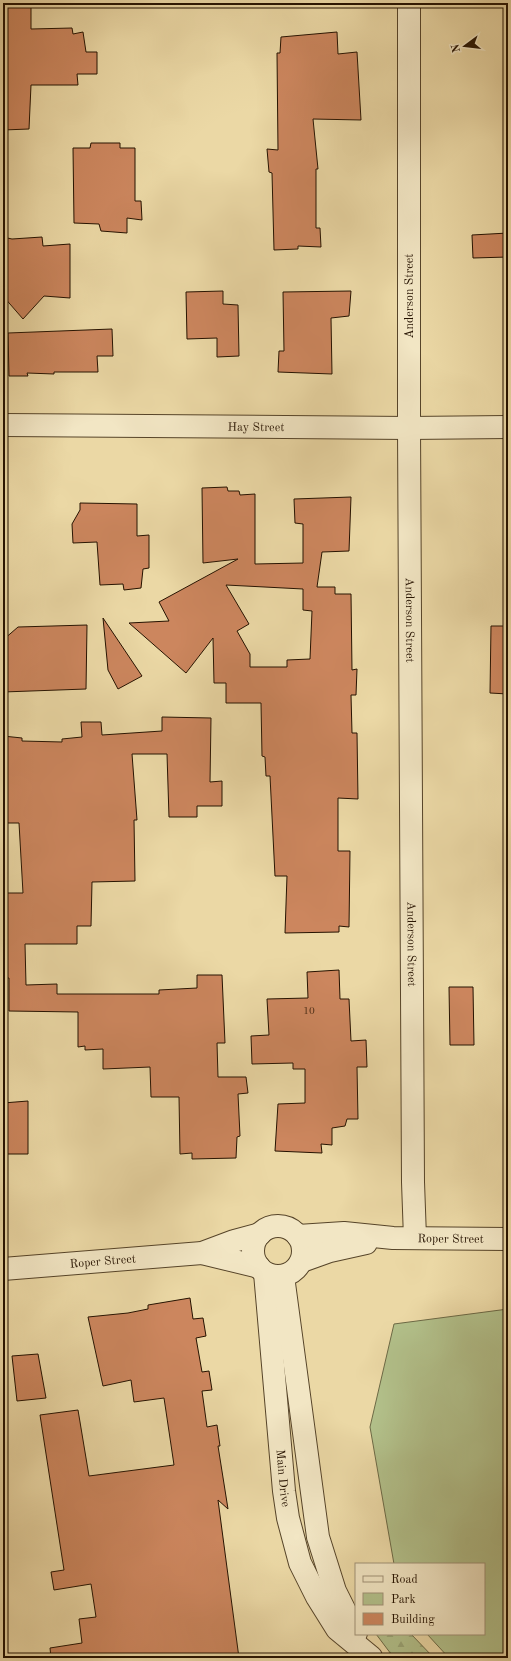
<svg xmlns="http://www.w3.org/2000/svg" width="511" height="1661" font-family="'Old Standard TT',serif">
	<defs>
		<pattern id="forest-firs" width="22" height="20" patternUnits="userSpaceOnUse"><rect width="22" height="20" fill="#b2c08a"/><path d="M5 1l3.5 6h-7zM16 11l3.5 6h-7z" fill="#99a475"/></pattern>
	</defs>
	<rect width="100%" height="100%" fill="#ebd8a5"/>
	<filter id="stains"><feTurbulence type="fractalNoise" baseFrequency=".005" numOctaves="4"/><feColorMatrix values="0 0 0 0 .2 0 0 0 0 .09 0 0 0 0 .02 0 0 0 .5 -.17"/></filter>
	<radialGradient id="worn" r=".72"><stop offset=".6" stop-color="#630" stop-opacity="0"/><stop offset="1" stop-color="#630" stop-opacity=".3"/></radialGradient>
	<polygon fill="#b2c08a" stroke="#6c6945" points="508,1309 508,1658 449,1658 427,1634 484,1634 484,1564 394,1564 370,1427 394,1324"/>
	<polygon fill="url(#forest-firs)" stroke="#6c6945" points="376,1634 411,1634 434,1658 394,1658"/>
	<g fill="#cc865e" stroke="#251200" fill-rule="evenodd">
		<polygon points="3,3 31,3 31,29 72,28 73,34 83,32 86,52 97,52 97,74 77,74 78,85 31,85 29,129 3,130"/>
		<polygon points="337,32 338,54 357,52 361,120 313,119 318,169 316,169 316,228 320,228 321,247 298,246 298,249 274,250 272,173 269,172 267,149 278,150 277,53 280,53 281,37"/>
		<polygon points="91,143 120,143 120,148 135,148 135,201 141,201 142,220 127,218 127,233 101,231 99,224 74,223 73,148 90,148"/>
		<polygon points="508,233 508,257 473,258 472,235"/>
		<polygon points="3,237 12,239 42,237 43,246 70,244 70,298 44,296 23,319 3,296"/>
		<polygon points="223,291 223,304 238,305 239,356 217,357 217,338 187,339 186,292"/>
		<polygon points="351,291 349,316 331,318 332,374 278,372 279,351 284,351 283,292"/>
		<polygon points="112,329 113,356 97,356 98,372 54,372 54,374 27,373 28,376 9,376 8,333"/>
		<path d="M 227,487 L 228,491 L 239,491 L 240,495 L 255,494 L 255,564 L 303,563 L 303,524 L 295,523 L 294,499 L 351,497 L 349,551 L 322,552 L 317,587 L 335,587 L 335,594 L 351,594 L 352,670 L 357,669 L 356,695 L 351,695 L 352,733 L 357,733 L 358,799 L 338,798 L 338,851 L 350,851 L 349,927 L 339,926 L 339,932 L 285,933 L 287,876 L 275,876 L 270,776 L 266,776 L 265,757 L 262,756 L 261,703 L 226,703 L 226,683 L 214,683 L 213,638 L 186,673 L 129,623 L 169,621 L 159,602 L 238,559 L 203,563 L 202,488 ZM 226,585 L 303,589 L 303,610 L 312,611 L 310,659 L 287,660 L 287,667 L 250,667 L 250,654 L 237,631 L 249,624 Z"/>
		<polygon points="80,503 137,504 137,536 149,535 149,568 143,569 141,588 124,590 123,584 100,585 97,542 73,543 72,524 80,510"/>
		<polygon points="103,618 142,676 118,689 108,670"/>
		<polygon points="87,625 86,689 3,692 3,640 18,627"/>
		<polygon points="491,626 508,626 508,694 490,693"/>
		<polygon points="162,717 211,718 210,782 222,781 222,806 197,806 197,817 169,817 167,754 132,754 137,820 134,820 135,881 92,882 91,926 77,926 77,944 25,944 26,985 57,984 57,994 159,994 159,990 197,988 197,975 222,975 225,1043 217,1043 218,1077 246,1077 248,1093 238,1094 240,1136 237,1137 236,1158 192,1159 192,1153 180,1154 179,1097 151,1097 150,1067 103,1069 103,1049 85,1050 85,1046 78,1047 78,1012 9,1011 9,978 3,978 3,893 23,893 19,823 3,823 3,736 22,738 22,741 62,742 62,739 82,737 81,722 101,722 102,735 162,731"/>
		<polygon points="339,970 340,999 349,999 351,1041 366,1040 367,1067 357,1067 358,1119 347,1119 345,1126 332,1128 332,1145 321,1144 322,1153 275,1151 278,1104 305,1103 305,1069 293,1069 293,1063 252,1064 251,1036 269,1035 267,999 308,998 307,972"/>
		<polygon points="449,987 473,987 474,1045 450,1045"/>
		<polygon points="28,1101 28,1154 3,1154 3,1103"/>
		<polygon points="190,1298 193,1319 203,1318 206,1336 196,1338 202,1372 209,1371 212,1390 202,1391 207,1427 217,1425 220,1446 218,1446 228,1509 218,1500 239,1658 51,1658 50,1648 82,1643 79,1619 96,1617 91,1584 54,1590 51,1572 64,1570 40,1415 78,1410 89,1476 174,1465 164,1398 134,1402 131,1380 103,1386 88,1317 128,1313 148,1309 148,1305"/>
		<polygon points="38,1354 46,1398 17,1401 12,1356"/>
	</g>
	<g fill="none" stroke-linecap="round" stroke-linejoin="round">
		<g stroke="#564429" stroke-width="24">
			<g id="minor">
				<path id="s1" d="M 409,3 L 409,428 L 413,1182 L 415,1238"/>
				<path id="s2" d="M 3,425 L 409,428 L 508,427"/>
				<circle cx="278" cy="1251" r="25"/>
				<path id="s3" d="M 298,1236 L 344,1233 L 393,1238 L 508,1239"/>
				<polyline points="202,1253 259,1267"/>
				<polyline points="302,1261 330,1251 366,1243"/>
				<path id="s4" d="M 3,1269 L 202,1253 L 234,1241 L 260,1234"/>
				<path id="s5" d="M 265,1273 L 284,1491 L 288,1518 L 300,1563 L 317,1597 L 337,1629 L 371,1657"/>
				<polyline points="283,1276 318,1537 335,1591 356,1633"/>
			</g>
		</g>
		<use href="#minor" stroke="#f2e6c4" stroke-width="22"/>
	</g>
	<g text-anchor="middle" stroke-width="3" stroke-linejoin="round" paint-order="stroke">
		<g font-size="10" fill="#4f2f18">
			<text x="309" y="1014">10</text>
		</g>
		<g font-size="12" fill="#251200" stroke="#f2e6c4">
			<text transform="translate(409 296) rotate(-90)" y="4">Anderson Street</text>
			<text dy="4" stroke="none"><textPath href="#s2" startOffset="253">Hay Street</textPath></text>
			<text dy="4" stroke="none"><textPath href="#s1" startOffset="617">Anderson Street</textPath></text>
			<text dy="4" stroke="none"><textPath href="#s1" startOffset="941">Anderson Street</textPath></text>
			<text dy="4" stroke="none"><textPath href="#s3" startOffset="153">Roper Street</textPath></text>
			<text dy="4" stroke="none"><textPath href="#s4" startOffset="100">Roper Street</textPath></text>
			<text dy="4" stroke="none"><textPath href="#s5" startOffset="206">Main Drive</textPath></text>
		</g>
	</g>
	<rect width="511" height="1661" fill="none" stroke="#ebd8a5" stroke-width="16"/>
	<rect x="4" y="4" width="503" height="1653" fill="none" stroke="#251200" stroke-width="2"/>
	<rect x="8" y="8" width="495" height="1645" fill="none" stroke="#251200"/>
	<rect x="355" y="1563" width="130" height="72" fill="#f2e6c4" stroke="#a09176"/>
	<rect x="363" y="1576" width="20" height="6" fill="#f2e6c4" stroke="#a09176"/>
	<text x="391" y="1583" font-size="12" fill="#251200">Road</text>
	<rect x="363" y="1593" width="20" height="12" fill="#b2c08a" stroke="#a09176"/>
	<text x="391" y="1603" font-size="12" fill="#251200">Park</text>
	<rect x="363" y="1613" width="20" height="12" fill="#cc865e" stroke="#a09176"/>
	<text x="391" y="1623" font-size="12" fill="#251200">Building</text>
	<g transform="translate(465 46) rotate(255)" stroke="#f2e6c4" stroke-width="3" paint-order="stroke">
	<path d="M0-3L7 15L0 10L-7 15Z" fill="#251200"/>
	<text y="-6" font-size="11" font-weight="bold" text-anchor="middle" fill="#251200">N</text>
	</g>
	<rect width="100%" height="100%" filter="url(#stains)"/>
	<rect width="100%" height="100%" fill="url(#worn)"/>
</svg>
